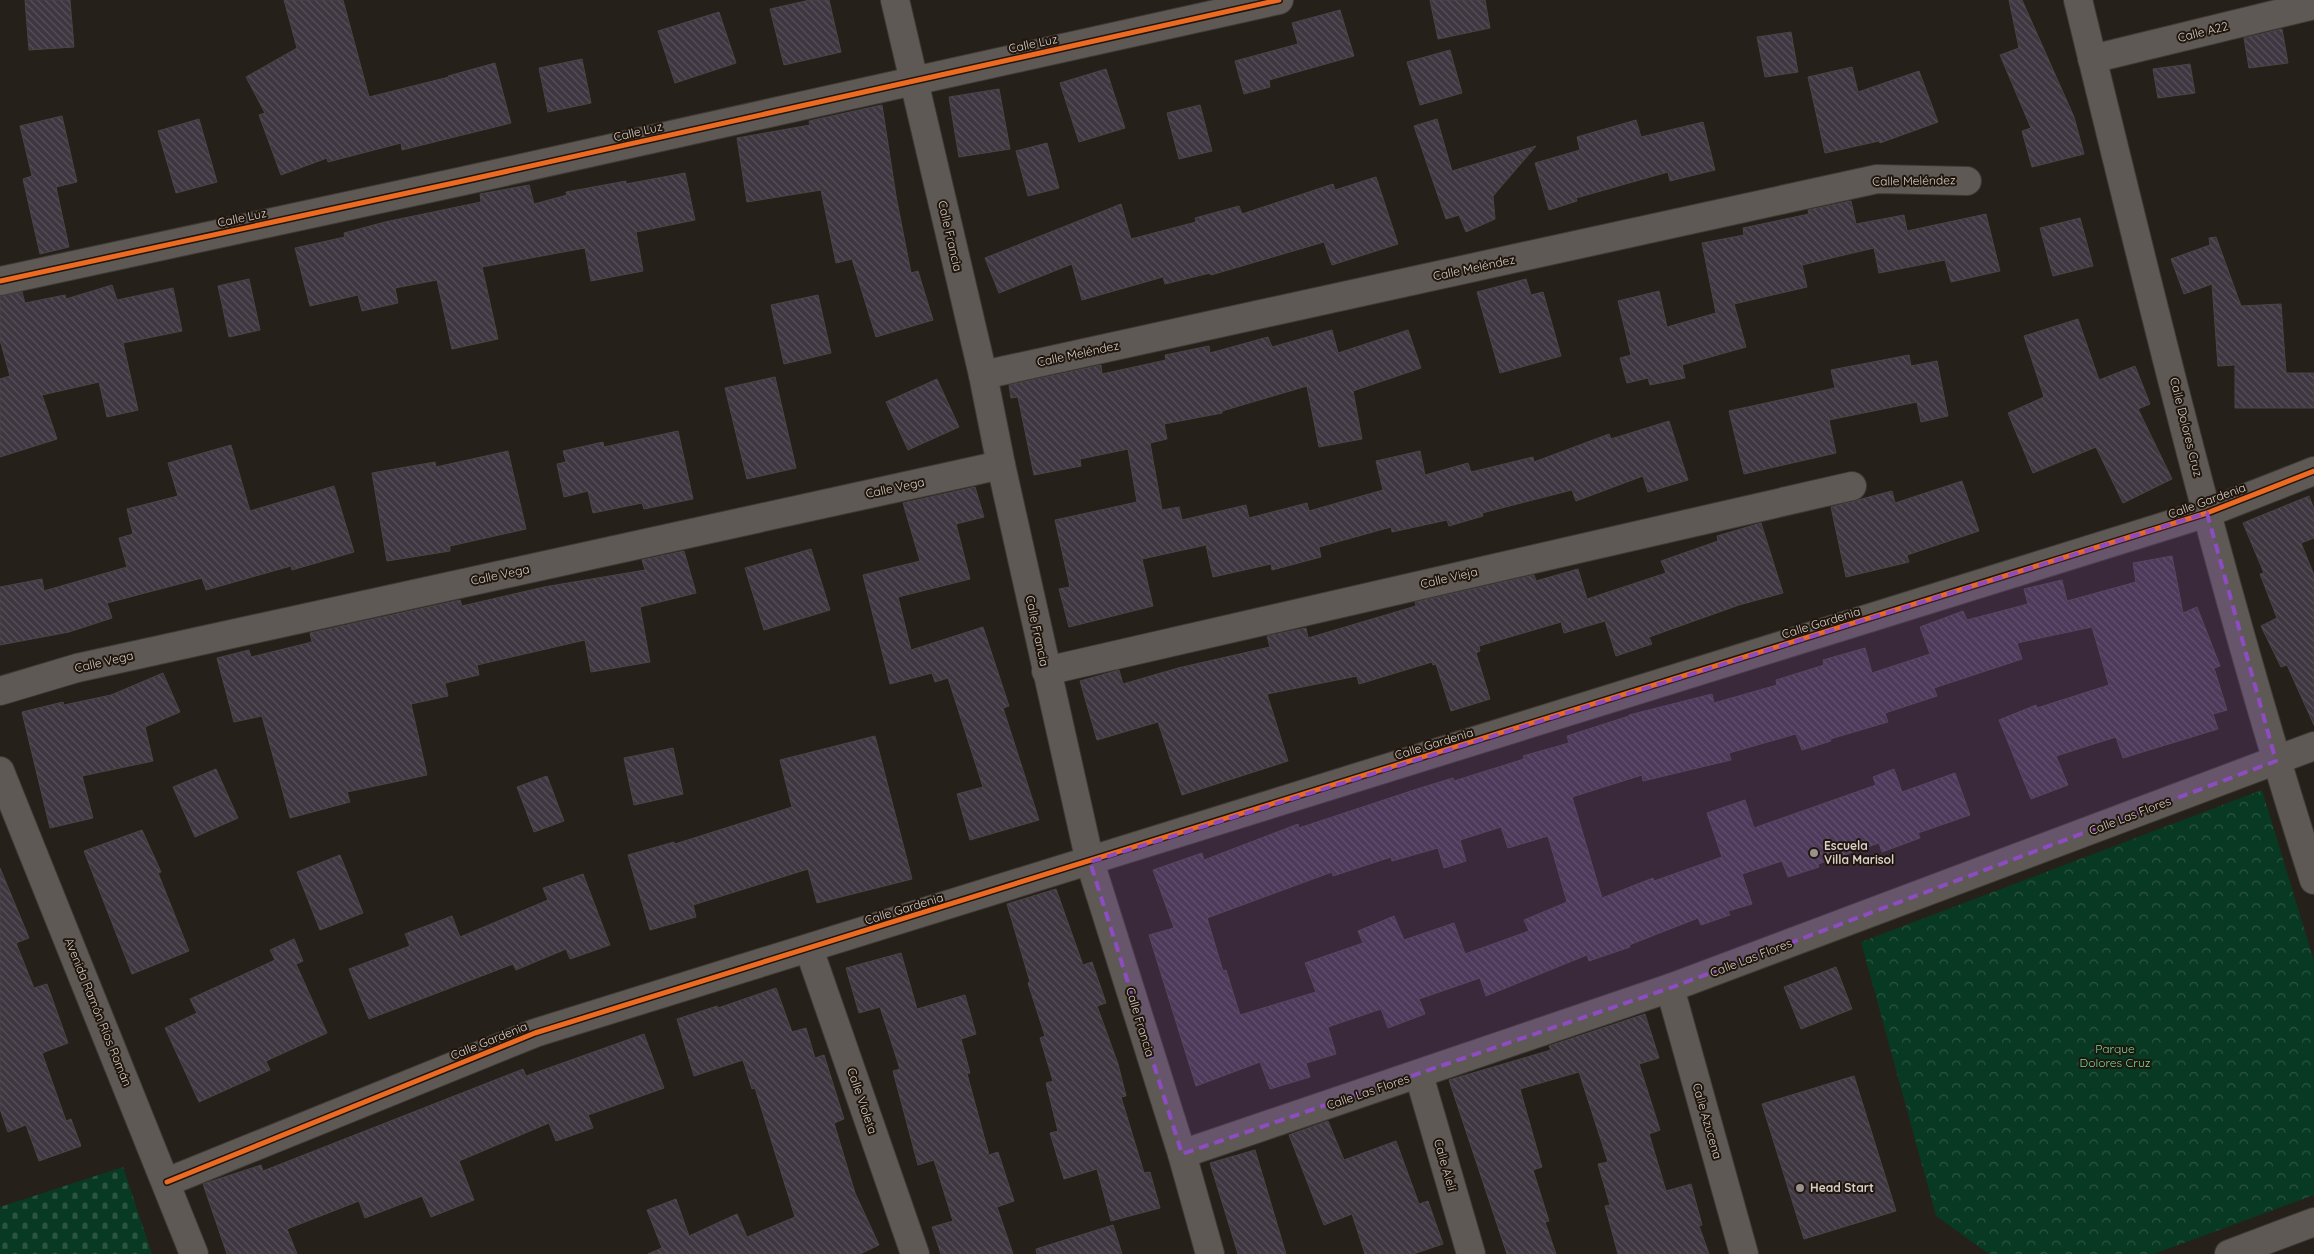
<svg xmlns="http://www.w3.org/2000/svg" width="2314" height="1254" font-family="Quicksand,sans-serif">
	<defs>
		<pattern id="cemetery-stones" width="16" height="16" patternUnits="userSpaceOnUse" patternTransform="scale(1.25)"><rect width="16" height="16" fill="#083922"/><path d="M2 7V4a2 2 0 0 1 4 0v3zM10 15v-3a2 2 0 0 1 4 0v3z" fill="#2b5541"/></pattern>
		<pattern id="park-crowns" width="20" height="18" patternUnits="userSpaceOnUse" patternTransform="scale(1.25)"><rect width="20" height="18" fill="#083922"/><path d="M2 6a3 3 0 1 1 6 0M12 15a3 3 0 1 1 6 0" fill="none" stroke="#2b5541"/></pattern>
		<pattern id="building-back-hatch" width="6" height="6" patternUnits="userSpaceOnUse" patternTransform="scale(1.25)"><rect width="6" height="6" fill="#3e3640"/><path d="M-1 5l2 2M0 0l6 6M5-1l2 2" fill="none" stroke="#59525a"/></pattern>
	</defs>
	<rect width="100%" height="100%" fill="#26201a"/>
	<polygon fill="url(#cemetery-stones)" points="123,1167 152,1254 0,1254 0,1207"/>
	<polygon fill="url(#park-crowns)" points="2262,790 2314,961 2314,1195 2154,1254 1989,1254 1936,1216 1861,942"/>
	<g fill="url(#building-back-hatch)" stroke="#494545" fill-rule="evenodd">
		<polygon points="25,0 70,0 74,47 29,50"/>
		<polygon points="284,0 343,0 369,97 449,77 448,76 495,63 511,123 402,150 401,143 328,162 327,158 281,175 259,115 265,113 246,77 297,48"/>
		<polygon points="810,0 829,0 841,52 784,65 770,9"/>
		<polygon points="1430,0 1485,0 1490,28 1438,39"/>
		<polygon points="2009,0 2022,0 2074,117 2084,154 2032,167 2022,131 2031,128 2000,55 2019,48"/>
		<polygon points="1340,10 1354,56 1269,80 1270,87 1244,94 1235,61 1298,44 1292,23"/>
		<polygon points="719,12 736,63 675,83 658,31"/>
		<polygon points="2282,29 2288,63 2249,68 2244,38"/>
		<polygon points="1791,32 1798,72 1765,77 1757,37"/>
		<polygon points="1450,50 1462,93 1420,105 1407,62"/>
		<polygon points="582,59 591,103 548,112 539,68"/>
		<polygon points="2190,64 2195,93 2158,98 2153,69"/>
		<polygon points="1852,67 1858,92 1919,71 1938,122 1880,143 1879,141 1825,153 1808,77"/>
		<polygon points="1106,69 1125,128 1079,142 1060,83"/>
		<polygon points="999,89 1010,149 959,157 949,97"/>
		<polygon points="882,105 896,196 911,273 918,271 933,320 876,337 852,259 836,263 821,190 747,202 737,138 810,125 809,121"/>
		<polygon points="1200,105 1212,151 1179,159 1167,113"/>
		<polygon points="62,116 77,182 56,187 69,247 40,254 23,179 32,176 20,126"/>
		<polygon points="199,119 217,182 176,193 158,131"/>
		<polygon points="1437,119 1452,171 1536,146 1493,196 1495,219 1466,232 1459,215 1446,219 1414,126"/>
		<polygon points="1636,120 1641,137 1703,122 1715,170 1670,181 1668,172 1576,198 1577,201 1549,210 1535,163 1580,150 1577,137"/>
		<polygon points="1047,143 1059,188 1028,196 1016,151"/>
		<polygon points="685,173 695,220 636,232 643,271 591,281 585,248 482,267 498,339 452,349 437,280 395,288 398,303 362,311 358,295 310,306 295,248 345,237 344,233 385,222 481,202 480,194 529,185 534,204 567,195 566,192 626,181 626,184"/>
		<polygon points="1376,177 1398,244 1332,265 1324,242 1211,275 1210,273 1165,284 1163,277 1082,300 1072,264 999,293 985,258 1121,204 1131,239 1196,222 1195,218 1239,206 1242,214 1333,184 1335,190"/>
		<polygon points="1851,201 1856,224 1904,215 1907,231 1986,214 2000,271 1951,282 1945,260 1879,273 1874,248 1802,265 1807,287 1734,304 1746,347 1682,365 1685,378 1650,385 1648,378 1627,383 1620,358 1631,355 1618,301 1659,291 1667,327 1716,313 1702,243 1744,235 1743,228 1809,214 1808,210"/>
		<polygon points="2080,218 2093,266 2053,276 2040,228"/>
		<polygon points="2216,237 2241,306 2281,304 2286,373 2314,373 2314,408 2235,408 2235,365 2218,366 2212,284 2184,294 2171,259 2210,245 2209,238"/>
		<polygon points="249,279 260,330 229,337 218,286"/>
		<polygon points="1526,279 1531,295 1543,292 1561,356 1500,373 1477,292"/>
		<polygon points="112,285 117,300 173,288 182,331 123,343 138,410 107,417 99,382 42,395 57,439 0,457 0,379 10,376 0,340 0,296 22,292 25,303 65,295 66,299"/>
		<polygon points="818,295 831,353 784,364 771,305"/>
		<polygon points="2078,319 2099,380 2135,366 2150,404 2138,409 2172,479 2123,503 2096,447 2033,473 2008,413 2044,397 2024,336"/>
		<polygon points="1332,330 1338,353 1408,330 1421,368 1353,391 1362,439 1319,447 1307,386 1222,411 1222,413 1164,424 1167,439 1150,443 1162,510 1179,507 1182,520 1246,505 1249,518 1307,503 1309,511 1383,490 1376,461 1420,451 1425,475 1468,463 1471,472 1533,457 1534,462 1609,434 1611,439 1669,421 1688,480 1648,492 1643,476 1576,501 1572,490 1482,513 1483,516 1449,526 1447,520 1392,532 1391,527 1319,547 1321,557 1272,570 1271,564 1213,577 1206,545 1142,559 1153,606 1069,627 1059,589 1070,587 1055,520 1137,502 1128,449 1080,459 1081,466 1034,475 1018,397 1011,398 1009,385 1101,365 1102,374 1166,360 1165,355 1209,346 1210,353 1268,337 1272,347"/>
		<polygon points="1909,355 1911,366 1937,361 1948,416 1921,422 1917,402 1829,420 1836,453 1744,474 1729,411 1835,388 1831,370"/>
		<polygon points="775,377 796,468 747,479 725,388"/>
		<polygon points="937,379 959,427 908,450 886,402"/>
		<polygon points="678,431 693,499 644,509 642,503 593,513 588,491 564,497 557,464 566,462 563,451 603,442 604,447"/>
		<polygon points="231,445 250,511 334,486 354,552 292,570 291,566 206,590 202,578 107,603 112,618 69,632 0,645 0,587 42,579 44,591 127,567 119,538 133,534 127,509 178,496 168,463"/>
		<polygon points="508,451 526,529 450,546 450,551 387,561 372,473 435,462 436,467"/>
		<polygon points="1962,481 1979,531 1907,555 1909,562 1846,577 1831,507 1892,491 1895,503"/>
		<polygon points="975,487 984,517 956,524 970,579 898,597 911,650 983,627 1009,706 1003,708 1039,820 970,840 957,794 983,787 948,678 935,682 932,673 890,684 863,575 920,561 903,503"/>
		<polygon points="2309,496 2314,509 2314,538 2301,543 2314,575 2314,725 2287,665 2281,667 2261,626 2277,618 2260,574 2264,573 2243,523"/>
		<polygon points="1761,523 1783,593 1739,605 1649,637 1652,644 1616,656 1605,621 1564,633 1561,622 1479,646 1480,651 1476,653 1490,699 1451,711 1436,664 1433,665 1432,662 1359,684 1357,676 1267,694 1288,761 1182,795 1158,722 1097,740 1080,681 1119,670 1123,684 1178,668 1270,647 1267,636 1306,628 1308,638 1416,606 1415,602 1534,575 1536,581 1578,569 1587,599 1666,573 1661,561 1718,541 1717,536"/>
		<polygon points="811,549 830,610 764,630 745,568"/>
		<polygon points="684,551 696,593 640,607 650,662 591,672 585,640 477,665 479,675 445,683 448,696 411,704 427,775 347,792 350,802 290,818 262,716 234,722 217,658 249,650 251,657 312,642 310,633 460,600 462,606 544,587 645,570 642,560"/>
		<path d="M 2172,556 L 2183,613 L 2197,607 L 2220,666 L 2214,668 L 2227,710 L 2213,714 L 2218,729 L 2123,758 L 2116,737 L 2056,756 L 2068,785 L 2031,799 L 1999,720 L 2036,705 L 2037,708 L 2109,685 L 2092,627 L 2017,643 L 2022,659 L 1934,688 L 1937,696 L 1885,713 L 1888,722 L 1830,739 L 1831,741 L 1802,750 L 1796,734 L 1729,753 L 1731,760 L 1643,781 L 1642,775 L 1572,797 L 1602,898 L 1653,878 L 1654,881 L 1722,857 L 1707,813 L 1745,800 L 1754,828 L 1876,785 L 1873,777 L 1894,769 L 1902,792 L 1955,773 L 1970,815 L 1918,833 L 1920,838 L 1882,852 L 1879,843 L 1818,864 L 1819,867 L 1788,877 L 1782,861 L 1742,874 L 1752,904 L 1728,911 L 1730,915 L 1701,925 L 1698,918 L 1629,945 L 1630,947 L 1589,961 L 1587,955 L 1486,996 L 1480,978 L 1419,999 L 1425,1014 L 1388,1028 L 1381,1009 L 1328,1027 L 1336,1054 L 1306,1063 L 1310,1077 L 1270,1089 L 1260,1062 L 1196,1086 L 1149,935 L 1174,928 L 1153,870 L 1202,853 L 1204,860 L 1298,824 L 1299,828 L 1420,788 L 1453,778 L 1454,781 L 1524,759 L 1523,756 L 1569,743 L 1567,736 L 1629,716 L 1629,715 L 1712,694 L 1714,703 L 1777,685 L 1776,680 L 1824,665 L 1823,660 L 1865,648 L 1872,673 L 1930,654 L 1920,627 L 1963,611 L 1967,620 L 2028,604 L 2024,589 L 2062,580 L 2067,601 L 2136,582 L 2133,563 ZM 1501,827 L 1508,848 L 1548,836 L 1567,902 L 1524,920 L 1529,931 L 1465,954 L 1454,923 L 1404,940 L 1394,916 L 1358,931 L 1363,943 L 1305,963 L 1316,992 L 1240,1015 L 1226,970 L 1223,971 L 1207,918 L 1332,872 L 1333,876 L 1391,857 L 1392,861 L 1438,848 L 1444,868 L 1466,861 L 1460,840 Z"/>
		<polygon points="163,673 180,712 145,727 153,761 82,776 93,818 50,828 22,712 63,702 64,705 111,695"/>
		<polygon points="875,736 912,879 817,903 808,869 693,905 696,917 650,930 628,855 674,842 675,844 792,807 780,760"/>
		<polygon points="673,748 683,794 634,805 624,758"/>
		<polygon points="216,769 238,818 195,837 173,787"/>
		<polygon points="547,776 564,821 534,832 517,787"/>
		<polygon points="142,830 161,872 158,873 189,951 132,974 84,851"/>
		<polygon points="340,855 363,913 320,930 297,872"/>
		<polygon points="0,868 29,938 16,943 34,988 47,984 68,1043 42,1053 66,1121 71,1119 81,1146 39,1161 26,1125 8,1132 0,1109"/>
		<polygon points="583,874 610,945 570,959 566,949 516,970 513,964 369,1019 349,969 410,946 405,934 452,916 460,937 548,900 543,888"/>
		<polygon points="1056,889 1083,965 1092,962 1106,1003 1097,1006 1118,1064 1126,1096 1121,1097 1144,1173 1150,1172 1160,1208 1111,1221 1097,1169 1064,1179 1050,1133 1058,1131 1046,1083 1053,1081 1040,1038 1045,1036 1028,983 1030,982 1007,904"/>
		<polygon points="294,939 303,961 296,964 327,1033 266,1061 270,1070 199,1102 165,1028 197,1013 190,999 275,960 270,950"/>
		<polygon points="901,953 917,1009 965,995 976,1034 961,1039 970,1073 967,1074 989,1155 998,1152 1014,1201 997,1207 1013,1254 941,1254 932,1227 953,1221 934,1160 918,1165 893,1071 900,1069 880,1007 859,1013 846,968"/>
		<polygon points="1836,967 1852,1009 1801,1029 1784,987"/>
		<polygon points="776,988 792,1032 806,1028 815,1058 824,1055 844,1119 834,1123 855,1193 879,1245 860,1254 648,1254 662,1248 647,1210 676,1199 689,1236 737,1214 747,1237 795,1217 755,1088 752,1089 743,1060 694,1076 677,1019 717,1006 718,1008"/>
		<polygon points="1645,1014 1659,1058 1639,1064 1660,1130 1649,1134 1666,1191 1691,1184 1702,1225 1699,1226 1709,1254 1618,1254 1605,1206 1610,1205 1598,1164 1608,1162 1579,1072 1520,1089 1542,1167 1533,1170 1549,1221 1545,1222 1556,1254 1507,1254 1449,1080 1551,1050 1549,1046"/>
		<polygon points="644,1034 664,1088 588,1115 593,1128 556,1141 549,1123 459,1161 474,1200 431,1217 422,1196 365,1218 359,1201 287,1229 297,1254 227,1254 203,1184 261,1165 263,1171 523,1069 526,1076"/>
		<polygon points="1854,1076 1896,1211 1804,1239 1762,1104"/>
		<polygon points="1328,1121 1344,1160 1396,1141 1419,1204 1428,1201 1443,1244 1413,1254 1365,1254 1352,1214 1324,1225 1289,1135"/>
		<polygon points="1255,1150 1286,1254 1238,1254 1210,1163"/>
		<polygon points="1113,1225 1122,1254 1037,1254 1036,1249"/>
	</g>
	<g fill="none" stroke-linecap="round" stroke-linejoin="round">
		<g stroke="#3e3a35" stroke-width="30">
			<g id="minor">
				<polyline points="895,0 983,375 1001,465 1090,862 1182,1154 1210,1254"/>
				<path d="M 2078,0 C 2150,295 2221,591 2314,880"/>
				<polyline points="2092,59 2314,5"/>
				<polyline points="0,281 463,181 1279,0"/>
				<polyline points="983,375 1877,179 1967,181"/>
				<polyline points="1046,671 1852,486"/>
				<polyline points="0,691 77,668 1001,465"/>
				<polyline points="0,771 194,1254"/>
				<polyline points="809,949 915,1254"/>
				<polyline points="1670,988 1744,1254"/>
				<polyline points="1419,1075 1471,1254"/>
				<polyline points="1182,1154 1670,988 2314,746"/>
				<polyline points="167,1182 535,1033 2207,513 2314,471"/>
				<polyline points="2229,1254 2314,1222"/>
			</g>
		</g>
		<use href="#minor" stroke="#5e5955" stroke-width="28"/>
		<g stroke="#20160d" stroke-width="8">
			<g id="cycleway">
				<polyline points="0,281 463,181 1279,0"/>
				<polyline points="167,1182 535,1033 2207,513 2314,471"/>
			</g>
		</g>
		<use href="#cycleway" stroke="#ed6a23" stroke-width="5"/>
	</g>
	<path fill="#8d4dc1" fill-opacity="0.2" stroke="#8d4dc1" stroke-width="4" stroke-dasharray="10 6" stroke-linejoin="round" d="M 2207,513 L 2276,761 L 1670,988 L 1182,1154 L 1090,862 Z"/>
	<g fill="#99928c" stroke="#20160d" stroke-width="2">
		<circle cx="1814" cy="853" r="5"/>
		<circle cx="1800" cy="1188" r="5"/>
	</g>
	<g text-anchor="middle" stroke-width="4" stroke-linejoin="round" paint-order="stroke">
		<g font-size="12" fill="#d7d0ca" stroke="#20160d">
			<text transform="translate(2203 32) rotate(-14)" y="4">Calle A22</text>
			<text transform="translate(1033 44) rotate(-12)" y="4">Calle Luz</text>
			<text transform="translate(638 132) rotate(-13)" y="4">Calle Luz</text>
			<text transform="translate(1914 181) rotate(-1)" y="4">Calle Meléndez</text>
			<text transform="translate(242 218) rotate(-12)" y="4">Calle Luz</text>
			<text transform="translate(950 236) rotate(77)" y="4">Calle Francia</text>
			<text transform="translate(1474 268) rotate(-12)" y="4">Calle Meléndez</text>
			<text transform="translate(1078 354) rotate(-12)" y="4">Calle Meléndez</text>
			<text transform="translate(2186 427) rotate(76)" y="4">Calle Dolores Cruz</text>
			<text transform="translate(895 488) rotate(-12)" y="4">Calle Vega</text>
			<text transform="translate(2207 501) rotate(-20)" y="4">Calle Gardenia</text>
			<text transform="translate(500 575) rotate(-12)" y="4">Calle Vega</text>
			<text transform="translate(1449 578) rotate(-13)" y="4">Calle Vieja</text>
			<text transform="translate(1821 623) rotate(-17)" y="4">Calle Gardenia</text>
			<text transform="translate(1037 631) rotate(78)" y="4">Calle Francia</text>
			<text transform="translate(104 662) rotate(-13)" y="4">Calle Vega</text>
			<text transform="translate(1434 744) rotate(-17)" y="4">Calle Gardenia</text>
			<text transform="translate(2130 816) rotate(-21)" y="4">Calle Las Flores</text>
			<text transform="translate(904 909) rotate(-17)" y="4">Calle Gardenia</text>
			<text transform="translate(1751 958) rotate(-21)" y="4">Calle Las Flores</text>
			<text transform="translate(98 1012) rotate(68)" y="4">Avenida Ramón Ríos Román</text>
			<text transform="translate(1140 1022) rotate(73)" y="4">Calle Francia</text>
			<text transform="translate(489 1041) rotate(-22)" y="4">Calle Gardenia</text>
			<text transform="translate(1368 1092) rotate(-19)" y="4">Calle Las Flores</text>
			<text transform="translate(862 1101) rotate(71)" y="4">Calle Violeta</text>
			<text transform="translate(1707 1121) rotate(74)" y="4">Calle Azucena</text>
			<text transform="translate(1445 1165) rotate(74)" y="4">Calle Alelí</text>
		</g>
		<g font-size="12" font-weight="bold" fill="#d7d0ca" stroke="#20160d" text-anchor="start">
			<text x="1824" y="850">Escuela<tspan x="1824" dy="14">Villa Marisol</tspan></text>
			<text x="1810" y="1192">Head Start</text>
		</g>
		<g font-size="12" fill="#6bdd9e" stroke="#20160d">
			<text x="2115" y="1053">Parque<tspan x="2115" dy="14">Dolores Cruz</tspan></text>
		</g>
	</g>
</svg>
